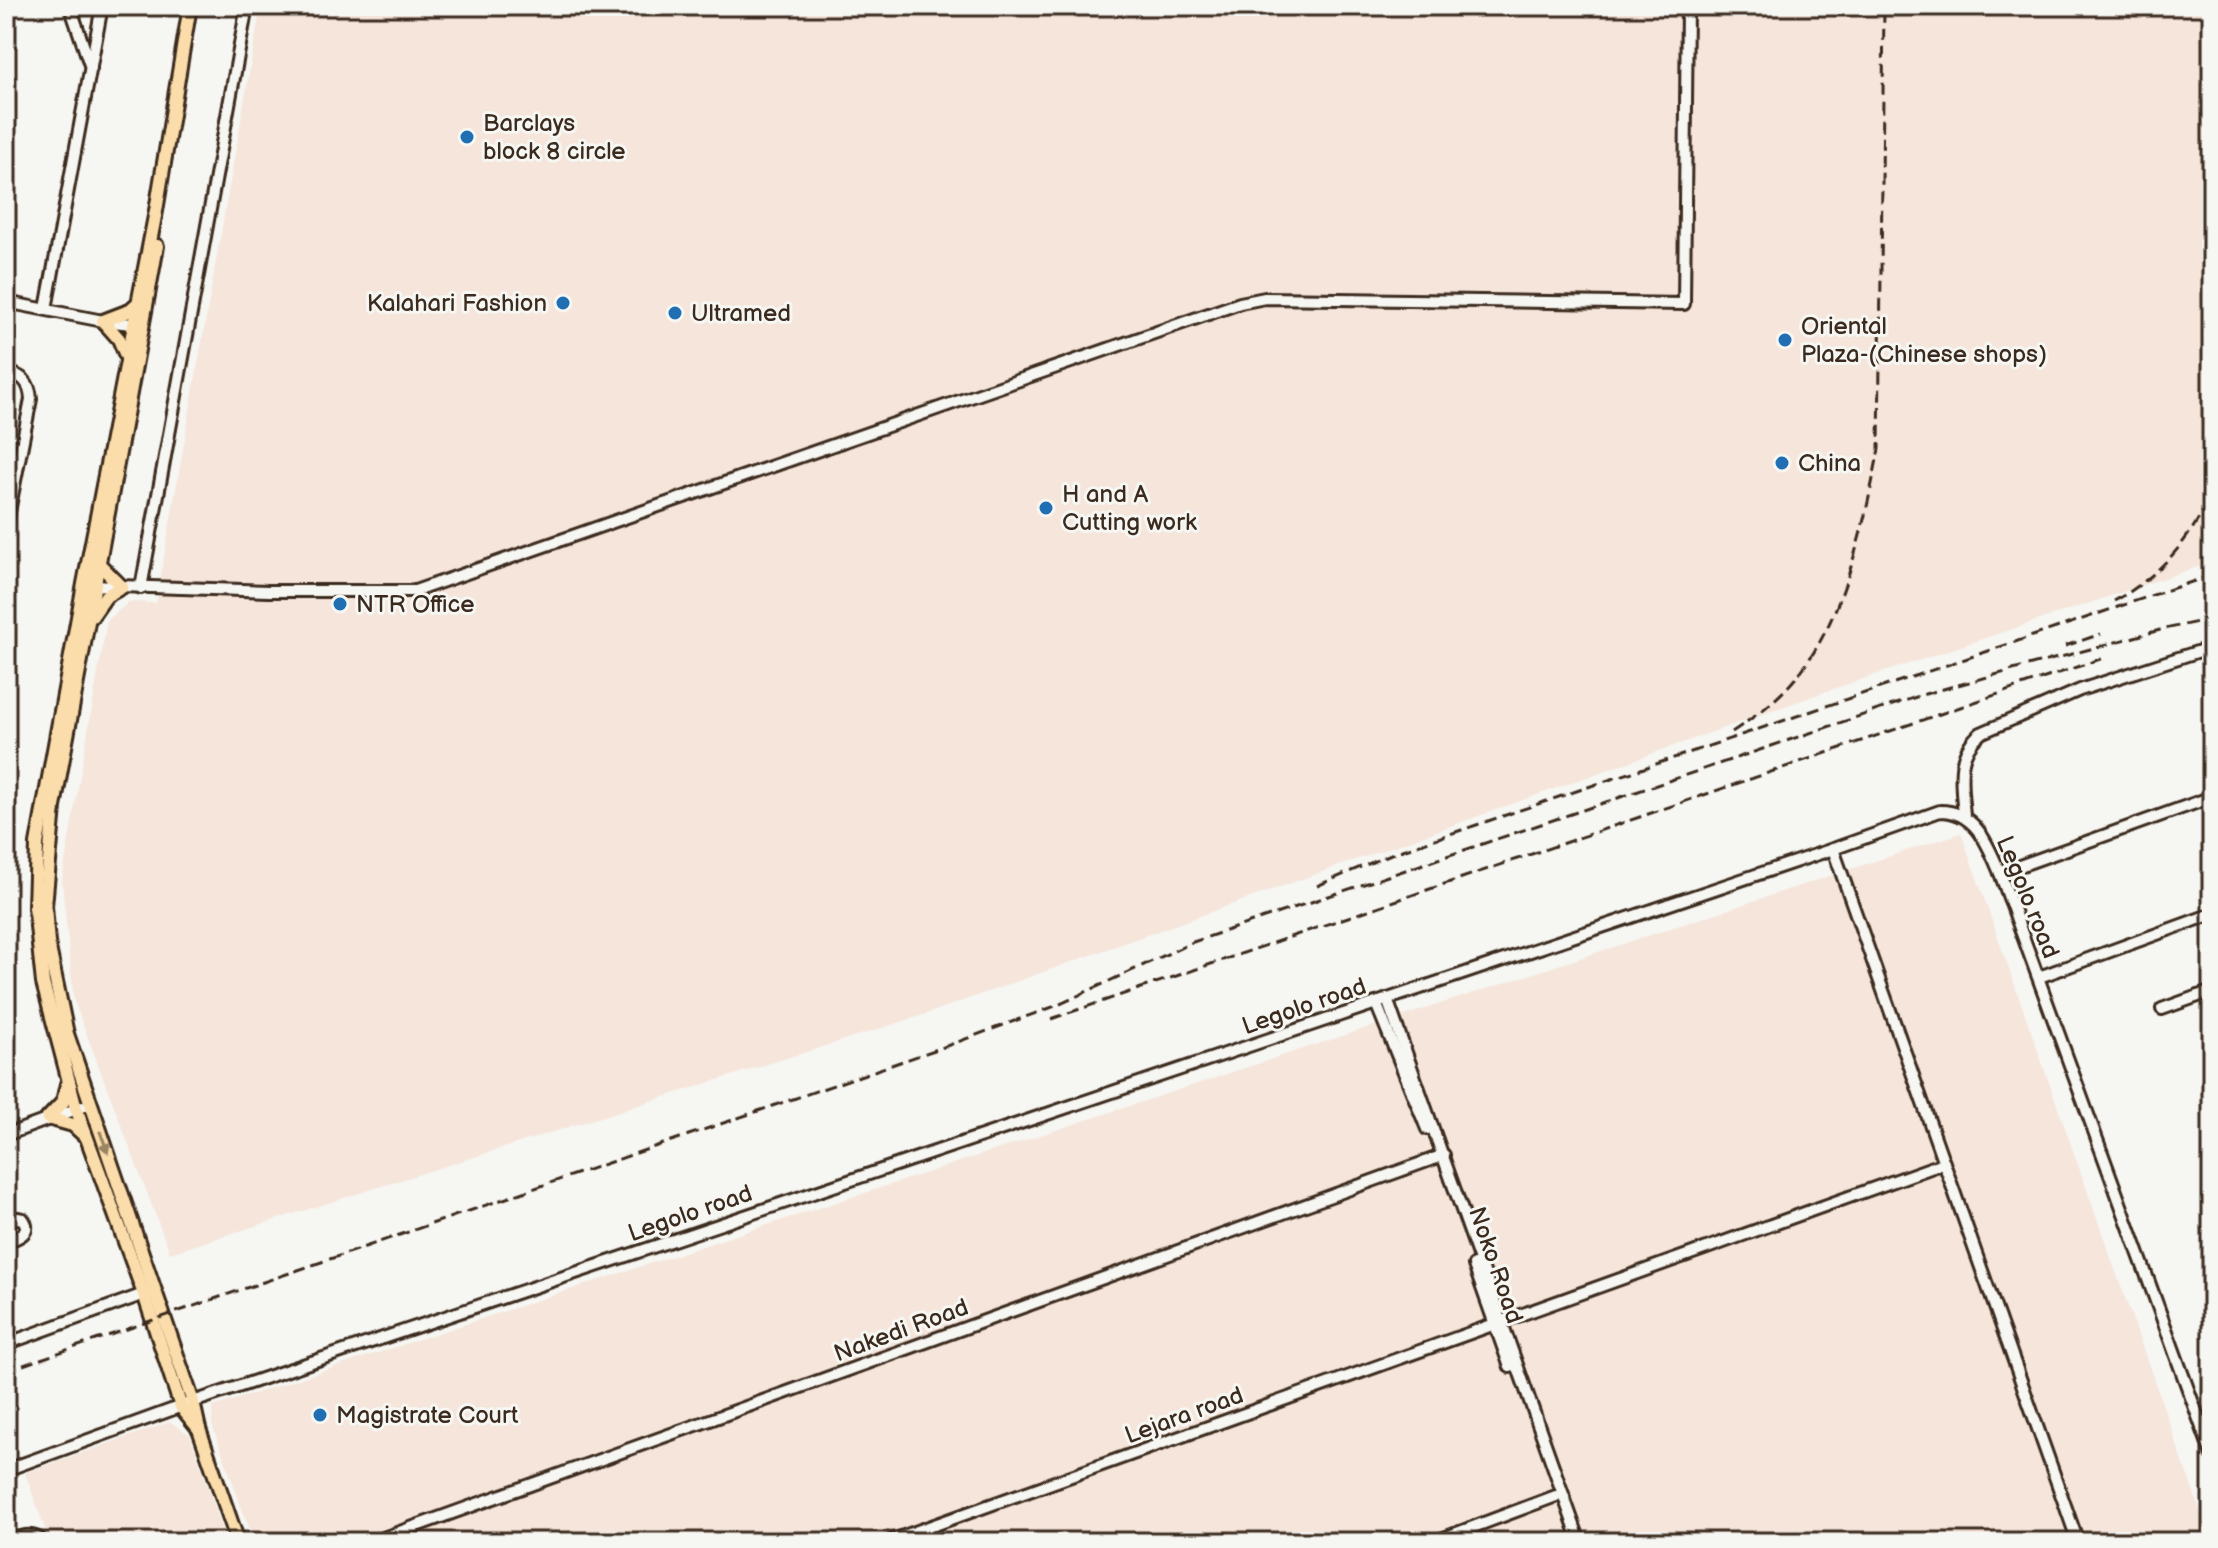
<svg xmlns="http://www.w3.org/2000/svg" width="2218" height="1548" font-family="'Balsamiq Sans',sans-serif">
	<rect width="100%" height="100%" fill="#f6f6f2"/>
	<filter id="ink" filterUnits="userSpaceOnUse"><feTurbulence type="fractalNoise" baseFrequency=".0125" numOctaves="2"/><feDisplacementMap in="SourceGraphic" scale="16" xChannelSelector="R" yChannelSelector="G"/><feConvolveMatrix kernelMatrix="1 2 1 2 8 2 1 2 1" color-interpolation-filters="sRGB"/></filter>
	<g filter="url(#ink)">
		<g fill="#f5e5db">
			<polygon points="261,6 2212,6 2212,562 1827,691 923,1015 170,1253 74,1001 62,881 107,621 129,602 156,603"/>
			<polygon points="1961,833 2211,1542 1399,1542 1397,1537 1384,1542 254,1542 212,1424 213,1407"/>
			<polygon points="170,1422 190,1435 227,1542 50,1542 25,1473"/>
		</g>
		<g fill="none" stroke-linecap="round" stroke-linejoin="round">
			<g stroke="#3b2a1e" stroke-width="16">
				<g id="minor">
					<polyline points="70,6 91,68"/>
					<polyline points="6,302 103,321 142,325"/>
					<polyline points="46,309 102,6"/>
					<path d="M 6,372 C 22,375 30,382 31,399 L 6,527"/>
					<polyline points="89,585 269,591 415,591 1240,303 1265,298 1684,304 1687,6"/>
					<polyline points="141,588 247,6"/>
					<path d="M 1964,816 C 1962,785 1954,755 1981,733 L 2080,690 L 2212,647"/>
					<polyline points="1833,849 2078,1542"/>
					<polyline points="2000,873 2212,797"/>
					<polyline points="2039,977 2212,914"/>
					<polyline points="1387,999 1580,1542"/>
					<polyline points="1376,1003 1427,1129"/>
					<polyline points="2162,1009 2212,991"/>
					<polyline points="6,1135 90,1104"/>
					<path d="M 6,1216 L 23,1219 C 33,1233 17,1238 6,1242"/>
					<polyline points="1474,1265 1510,1367"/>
					<polyline points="6,1344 144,1294"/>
					<path d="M 6,1470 L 193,1402 L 1833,849 L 1940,811 C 1976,811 1988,845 2000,873 L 2212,1455"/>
					<path d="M 6,1542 C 21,1537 31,1531 44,1542"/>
					<polyline points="372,1542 1444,1155"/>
					<polyline points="887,1542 1944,1163"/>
					<polyline points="1433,1542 1556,1496"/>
				</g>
			</g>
			<g stroke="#3b2a1e" stroke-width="18">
				<g id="major">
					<polyline points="190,6 156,211 84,584 37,844 35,907 43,983 76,1108 144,1294 181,1407 199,1429"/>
					<polyline points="157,246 54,807 45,906 48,943 67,1034 193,1402 199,1429 238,1542"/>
					<polyline points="127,358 119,339 103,321 129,311 138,303"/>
					<polyline points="92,616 106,596 122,587 97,562"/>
					<polyline points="48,1118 63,1102 67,1084"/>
					<polyline points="48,1118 73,1125 84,1135"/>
				</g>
			</g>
			<use href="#minor" stroke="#f6f6f2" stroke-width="10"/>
			<use href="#major" stroke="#fbddab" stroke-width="12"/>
			<g stroke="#3b2a1e" stroke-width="3" stroke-dasharray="12 6" stroke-linecap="butt">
				<path d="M 2114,601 C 2158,578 2196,535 2212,489"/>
				<polyline points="2065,646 2101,634"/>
				<path d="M 1732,732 C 1759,714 1785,694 1804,667 C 1847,607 1865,520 1879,449 L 1884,6"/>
				<polyline points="1317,886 1391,854 2212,575"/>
				<polyline points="1051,1019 2106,657"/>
				<polyline points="6,1371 952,1044 1058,1005 1193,942 1925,694 2160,630 2212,619"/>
			</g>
		</g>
		<defs><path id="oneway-solid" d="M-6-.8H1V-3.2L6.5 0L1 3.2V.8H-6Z" transform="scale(2)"/></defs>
		<use fill="#9b8464" href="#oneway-solid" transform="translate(104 1142) rotate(69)"/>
	</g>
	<g fill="#1f6fb2" stroke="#f6f6f2" stroke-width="3">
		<circle cx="467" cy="137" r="8"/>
		<circle cx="563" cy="303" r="8"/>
		<circle cx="675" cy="313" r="8"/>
		<circle cx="1785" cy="340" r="8"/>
		<circle cx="1782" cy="463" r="8"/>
		<circle cx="1046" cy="508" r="8"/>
		<circle cx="340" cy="604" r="8"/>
		<circle cx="320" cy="1415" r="8"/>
	</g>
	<g text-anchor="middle" stroke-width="6" stroke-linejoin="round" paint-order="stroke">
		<g font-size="24" fill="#3b2a1e" stroke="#f6f6f2" text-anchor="start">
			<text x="483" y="131">Barclays<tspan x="483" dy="28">block 8 circle</tspan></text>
			<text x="547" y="311" text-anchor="end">Kalahari Fashion</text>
			<text x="691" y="321">Ultramed</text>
			<text x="1801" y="334">Oriental<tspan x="1801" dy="28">Plaza-(Chinese shops)</tspan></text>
			<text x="1798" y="471">China</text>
			<text x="1062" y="502">H and A<tspan x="1062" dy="28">Cutting work</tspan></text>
			<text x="356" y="612">NTR Office</text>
			<text x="336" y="1423">Magistrate Court</text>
		</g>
		<g font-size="24" fill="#3b2a1e" stroke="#f6f6f2">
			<text transform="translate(2028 897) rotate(68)" y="8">Legolo road</text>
			<text transform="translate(1304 1006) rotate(-19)" y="8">Legolo road</text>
			<text transform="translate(690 1213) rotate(-19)" y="8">Legolo road</text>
			<text transform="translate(1496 1265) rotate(71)" y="8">Noko Road</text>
			<text transform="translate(901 1330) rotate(-20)" y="8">Nakedi Road</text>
			<text transform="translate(1184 1415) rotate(-20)" y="8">Lejara road</text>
		</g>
	</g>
	<rect width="2218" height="1548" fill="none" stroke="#f6f6f2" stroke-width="32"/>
	<rect x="16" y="16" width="2186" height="1516" fill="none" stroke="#3b2a1e" stroke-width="3" filter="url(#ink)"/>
</svg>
